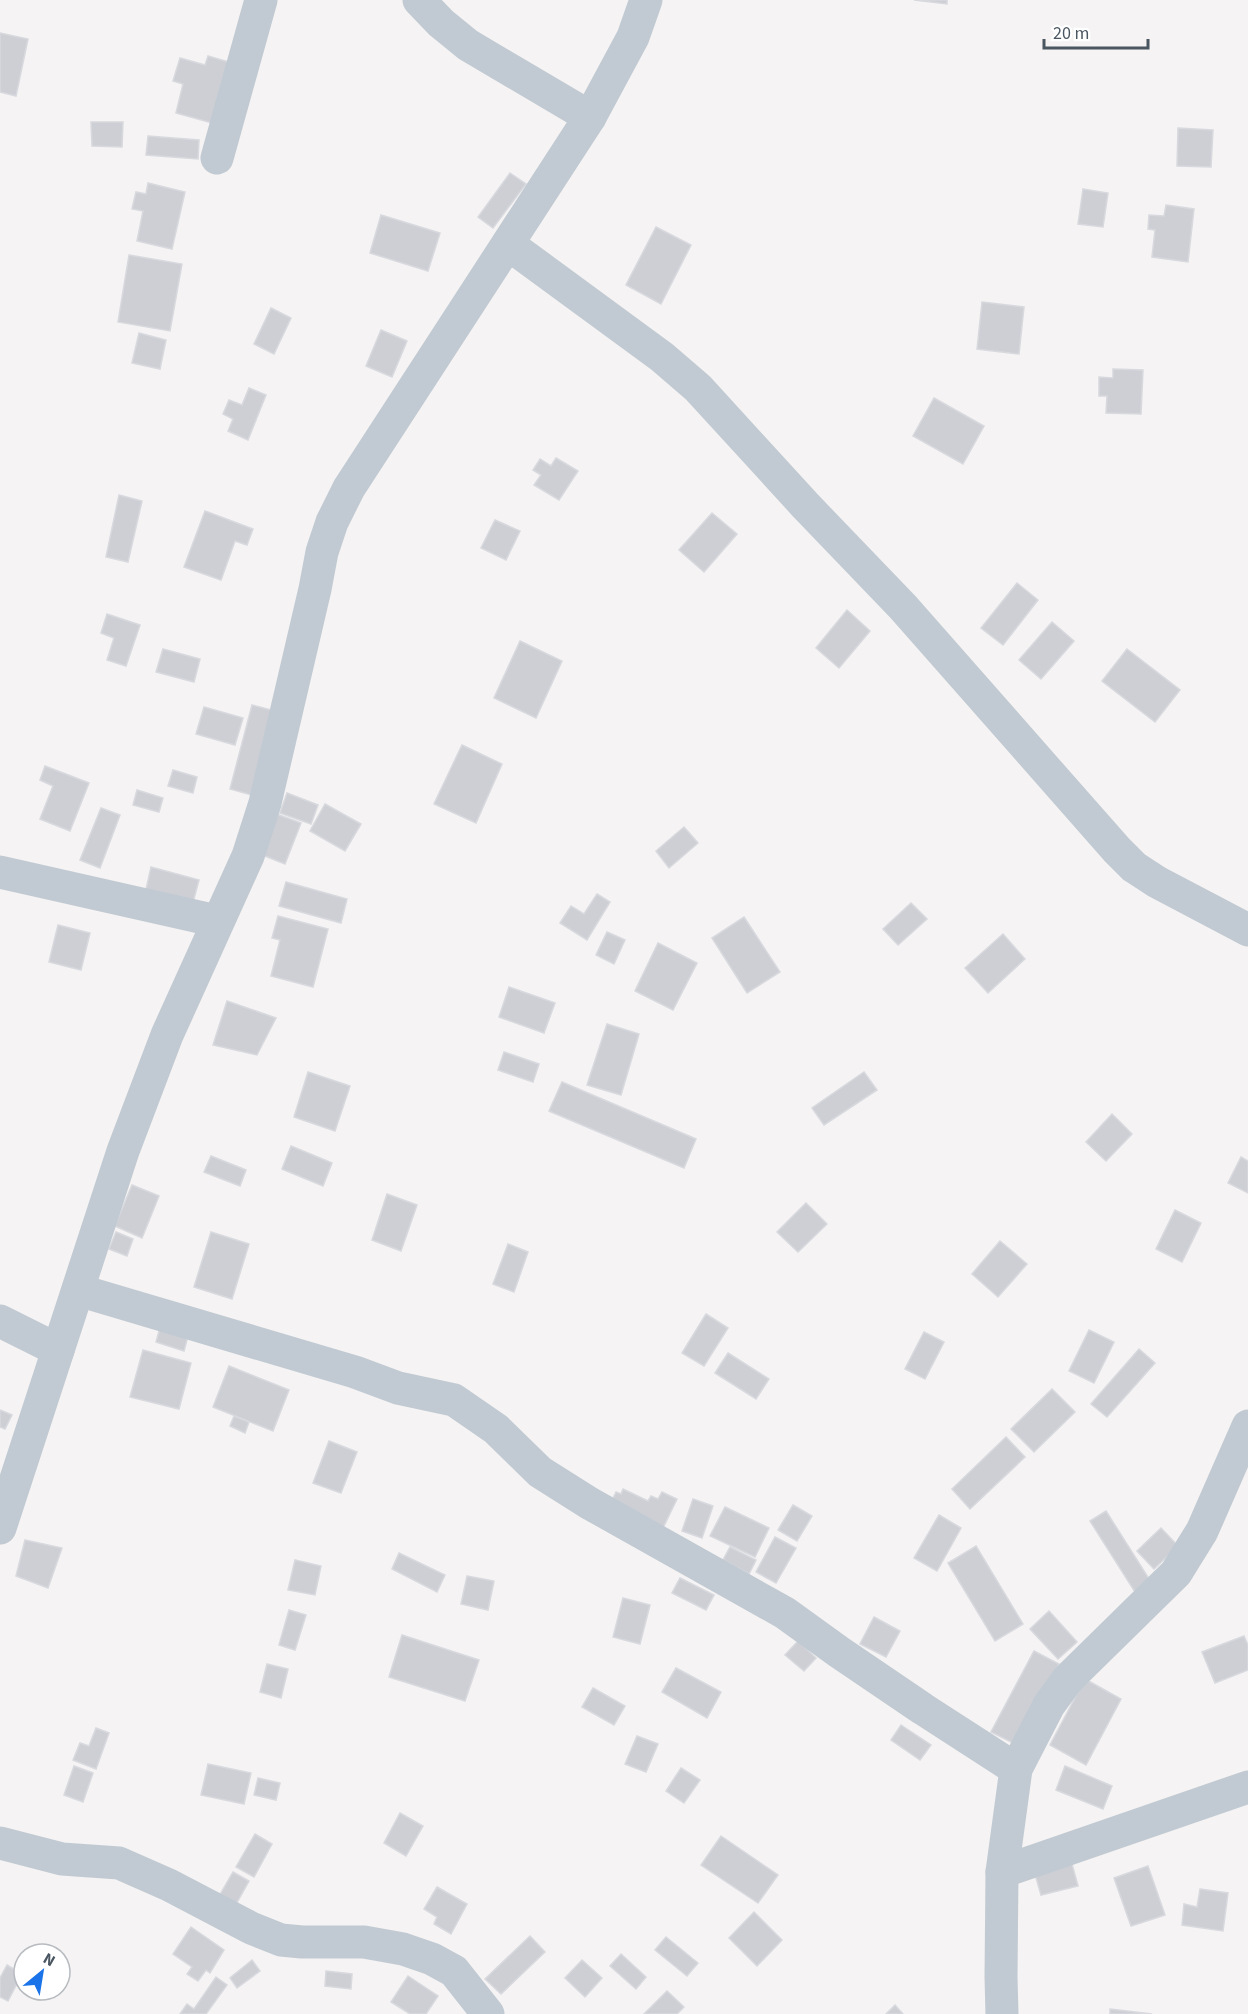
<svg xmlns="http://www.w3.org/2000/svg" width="1248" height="2014" font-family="'Source Sans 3',sans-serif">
	<rect width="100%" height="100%" fill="#f5f3f3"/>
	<g fill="#cdcfd5" stroke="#d7d9de" stroke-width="1.5">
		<polygon points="914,0 947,0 947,4"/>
		<polygon points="0,33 28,39 16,96 0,92"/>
		<polygon points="208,56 232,63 216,124 176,113 183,84 173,81 180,58 205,65"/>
		<polygon points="91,122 123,122 122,147 92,146"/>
		<polygon points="1178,128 1213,130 1211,167 1177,166"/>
		<polygon points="148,136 199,140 198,159 146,155"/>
		<polygon points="510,173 526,184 493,228 478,217"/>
		<polygon points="148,183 185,192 172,249 137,241 143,211 132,209 136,192 146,194"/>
		<polygon points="1083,189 1108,193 1103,227 1078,224"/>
		<polygon points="1166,205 1194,209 1188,262 1152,257 1155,230 1148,229 1149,215 1164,216"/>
		<polygon points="381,215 440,233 428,271 370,253"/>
		<polygon points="656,227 691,245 661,304 626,285"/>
		<polygon points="129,255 182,264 170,331 118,322"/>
		<polygon points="982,302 1024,307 1019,354 977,349"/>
		<polygon points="271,308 291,318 274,354 254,344"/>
		<polygon points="381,330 407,341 392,377 366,366"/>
		<polygon points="139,333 166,340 160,369 132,363"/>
		<polygon points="1113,369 1143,370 1141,414 1106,413 1107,396 1099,396 1099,377 1113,378"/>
		<polygon points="249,388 266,395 248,440 228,431 233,419 223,414 229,400 242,405"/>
		<polygon points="934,398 984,426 963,464 913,436"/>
		<polygon points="556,458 578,471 559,500 534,485 541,475 533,470 540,459 551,466"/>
		<polygon points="119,495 142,501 128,562 106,557"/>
		<polygon points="205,511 253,529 247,545 235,541 221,580 184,567"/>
		<polygon points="712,513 737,534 704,572 679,550"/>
		<polygon points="495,520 520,531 506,560 481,548"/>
		<polygon points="1017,583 1038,600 1003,645 981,628"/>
		<polygon points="847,610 870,631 839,668 816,648"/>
		<polygon points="107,614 140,625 126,666 107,660 114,638 101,633"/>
		<polygon points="1052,622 1074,641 1041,679 1019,660"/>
		<polygon points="520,641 562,661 536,718 494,698"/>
		<polygon points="163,649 200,659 194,682 156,672"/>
		<polygon points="1127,649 1180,690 1155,722 1102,681"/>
		<polygon points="252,705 275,711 252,795 230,789"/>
		<polygon points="204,707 243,718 235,745 196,734"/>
		<polygon points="462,745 502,764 476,823 434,804"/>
		<polygon points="45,766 89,783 70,831 40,819 53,786 40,780"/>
		<polygon points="173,770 197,777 193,793 168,786"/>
		<polygon points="137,790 163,798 159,812 133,805"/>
		<polygon points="287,793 318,805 311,824 280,813"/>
		<polygon points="325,804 361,824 345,851 310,831"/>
		<polygon points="101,808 120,815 100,868 80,860"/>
		<polygon points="271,812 301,823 285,864 255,852"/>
		<polygon points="684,827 698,843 669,868 656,851"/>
		<polygon points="151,867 199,880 192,906 145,894"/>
		<polygon points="286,882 347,899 341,923 279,906"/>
		<polygon points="597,894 610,902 587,940 560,923 571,906 584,914"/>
		<polygon points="911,903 927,919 898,945 883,929"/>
		<polygon points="278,916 328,929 313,987 271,976 280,940 272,938"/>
		<polygon points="744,917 780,972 747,993 712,938"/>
		<polygon points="58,925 90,933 81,970 49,962"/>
		<polygon points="607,932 625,940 614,964 596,955"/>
		<polygon points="1003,934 1025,959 988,993 965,968"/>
		<polygon points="658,943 697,963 673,1010 635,991"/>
		<polygon points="509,987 555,1003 544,1033 499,1017"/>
		<polygon points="227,1001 276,1018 257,1055 213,1045"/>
		<polygon points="607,1024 639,1034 621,1095 587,1085"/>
		<polygon points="504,1052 539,1064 533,1082 498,1070"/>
		<polygon points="308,1072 350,1086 335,1131 294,1117"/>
		<polygon points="864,1072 877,1090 824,1125 812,1108"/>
		<polygon points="562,1082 696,1139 684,1168 549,1111"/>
		<polygon points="1112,1114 1132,1134 1106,1161 1086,1142"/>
		<polygon points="291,1146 332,1163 323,1186 282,1169"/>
		<polygon points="211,1156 246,1170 240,1186 204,1172"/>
		<polygon points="1241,1157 1248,1161 1248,1193 1228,1183"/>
		<polygon points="132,1185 159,1196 142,1238 115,1226"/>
		<polygon points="387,1194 417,1205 401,1251 372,1240"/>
		<polygon points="806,1203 827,1224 798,1252 777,1232"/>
		<polygon points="1175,1210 1201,1223 1182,1262 1156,1249"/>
		<polygon points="116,1232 133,1239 127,1256 109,1249"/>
		<polygon points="211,1232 249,1244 232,1299 194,1287"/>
		<polygon points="1000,1241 1027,1264 998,1297 972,1274"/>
		<polygon points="508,1244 528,1252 514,1292 493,1284"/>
		<polygon points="706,1314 728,1328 704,1366 682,1353"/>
		<polygon points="161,1324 189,1332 184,1351 156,1342"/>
		<polygon points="1089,1330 1114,1342 1094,1383 1069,1371"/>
		<polygon points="924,1332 944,1342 925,1379 905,1369"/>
		<polygon points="1139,1349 1155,1363 1107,1417 1091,1404"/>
		<polygon points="143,1350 191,1363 179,1409 130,1397"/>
		<polygon points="728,1353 769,1379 756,1399 715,1373"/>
		<polygon points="229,1366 289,1390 273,1431 213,1407"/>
		<polygon points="1052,1389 1075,1412 1034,1452 1011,1429"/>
		<polygon points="0,1410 12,1415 5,1429 0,1427"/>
		<polygon points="234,1416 249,1422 245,1433 230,1426"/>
		<polygon points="1006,1437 1025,1457 970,1509 952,1489"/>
		<polygon points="329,1441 357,1452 341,1493 313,1483"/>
		<polygon points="623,1489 648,1501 651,1496 658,1499 662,1492 677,1499 661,1532 609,1507 616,1492 621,1494"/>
		<polygon points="693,1499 713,1506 702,1538 682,1531"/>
		<polygon points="793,1505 812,1516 797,1541 778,1530"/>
		<polygon points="725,1507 769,1528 755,1557 710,1536"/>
		<polygon points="1106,1511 1151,1582 1135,1592 1090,1521"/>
		<polygon points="939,1515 961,1528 937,1571 914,1558"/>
		<polygon points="1161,1528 1178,1546 1154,1569 1137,1551"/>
		<polygon points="775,1537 796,1548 776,1583 756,1572"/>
		<polygon points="25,1540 62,1548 48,1588 16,1576"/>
		<polygon points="976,1546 1023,1624 995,1641 948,1563"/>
		<polygon points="730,1547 756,1560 749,1574 723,1560"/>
		<polygon points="399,1553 445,1575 437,1592 392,1569"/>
		<polygon points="295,1560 321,1566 315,1595 288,1590"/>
		<polygon points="467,1576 494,1581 488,1610 461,1604"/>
		<polygon points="680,1578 714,1595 706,1610 672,1593"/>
		<polygon points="623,1598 650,1605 640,1644 613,1637"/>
		<polygon points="289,1610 306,1615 295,1650 279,1645"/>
		<polygon points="1049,1611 1077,1642 1058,1659 1030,1629"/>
		<polygon points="874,1617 900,1631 886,1657 860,1644"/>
		<polygon points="402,1635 479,1660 465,1701 389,1677"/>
		<polygon points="1244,1636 1248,1645 1248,1670 1215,1683 1202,1652"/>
		<polygon points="798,1641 816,1658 804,1671 785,1655"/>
		<polygon points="1034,1651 1059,1664 1015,1744 991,1732"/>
		<polygon points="267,1664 288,1669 281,1698 260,1692"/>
		<polygon points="676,1668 721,1692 707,1718 662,1692"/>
		<polygon points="1085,1679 1121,1699 1086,1765 1050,1745"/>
		<polygon points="593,1688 625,1706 614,1725 582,1707"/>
		<polygon points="901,1725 931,1745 920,1760 891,1740"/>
		<polygon points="96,1728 109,1733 96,1769 73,1760 80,1743 89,1746"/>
		<polygon points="637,1736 658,1744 646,1772 625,1764"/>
		<polygon points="208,1764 251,1773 244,1804 201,1795"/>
		<polygon points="74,1766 93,1773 83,1802 64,1795"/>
		<polygon points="1065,1766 1112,1786 1103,1809 1056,1790"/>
		<polygon points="681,1768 700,1780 684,1803 666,1791"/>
		<polygon points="258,1778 280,1783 276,1800 254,1795"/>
		<polygon points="400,1813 423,1826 406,1856 384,1843"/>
		<polygon points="255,1834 272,1844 254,1877 236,1867"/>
		<polygon points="721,1836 778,1875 758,1903 701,1865"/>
		<polygon points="1072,1864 1078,1886 1041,1895 1035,1874"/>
		<polygon points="1148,1866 1165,1915 1131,1926 1114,1878"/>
		<polygon points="233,1872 249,1881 230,1915 214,1905"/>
		<polygon points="437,1887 467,1904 451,1934 434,1924 437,1917 424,1909"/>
		<polygon points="1200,1889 1228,1893 1223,1931 1182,1925 1184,1904 1197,1907"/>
		<polygon points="754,1912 782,1940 757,1966 729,1938"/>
		<polygon points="191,1927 224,1950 210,1973 206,1970 198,1981 187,1974 192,1967 173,1954"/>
		<polygon points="530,1936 545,1952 501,1994 485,1979"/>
		<polygon points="666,1937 698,1963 687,1976 655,1950"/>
		<polygon points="621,1954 646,1977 636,1989 610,1966"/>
		<polygon points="252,1960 260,1971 237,1988 230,1978"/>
		<polygon points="582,1960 602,1978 585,1997 565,1978"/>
		<polygon points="7,1965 22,1974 8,2001 0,1997 0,1978"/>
		<polygon points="326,1971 352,1974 351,1989 325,1986"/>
		<polygon points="408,1976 438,1996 426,2014 410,2014 391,2002"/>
		<polygon points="216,1977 227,1985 206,2014 180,2014 187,2004 194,2009"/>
		<polygon points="667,1991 684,2007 677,2014 644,2014"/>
		<polygon points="895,2005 903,2014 886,2014"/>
		<polygon points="1110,2009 1152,2014 1110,2014"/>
	</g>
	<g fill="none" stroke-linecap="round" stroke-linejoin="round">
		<g stroke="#c1cad2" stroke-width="33">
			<polyline points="419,0 441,23 468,45 590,117"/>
			<polyline points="217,158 261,0"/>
			<polyline points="508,244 662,357 698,388 805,505 903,607 1117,850 1134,867 1157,882 1248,930"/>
			<polyline points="0,872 217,921"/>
			<polyline points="78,1290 355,1372 398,1388 454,1400 496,1429 540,1472 589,1503 785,1613 839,1652 923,1709 1016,1769 1002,1872 1001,1977 1002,2014"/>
			<polyline points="0,1321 58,1350"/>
			<polyline points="0,1528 123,1151 167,1035 248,856 265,803 315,589 322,552 332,522 349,488 590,117 633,37 646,0"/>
			<polyline points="1016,1769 1049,1705 1068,1679 1176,1573 1202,1531 1248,1426"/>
			<polyline points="0,1843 62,1859 119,1863 169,1885 251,1928 281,1940 302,1942 364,1942 403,1949 432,1959 454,1971 488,2014"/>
			<polyline points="1002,1872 1248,1787"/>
		</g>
	</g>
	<g transform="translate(42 1972) rotate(30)"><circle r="28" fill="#ffffff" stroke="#b7bbc0" stroke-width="1.5"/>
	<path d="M0-4.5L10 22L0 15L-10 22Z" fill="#1a73e8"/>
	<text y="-9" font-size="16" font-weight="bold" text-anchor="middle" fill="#4a5661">N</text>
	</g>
	<path d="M1044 39v9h104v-9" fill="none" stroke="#4a5661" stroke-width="3"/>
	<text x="1053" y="39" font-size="18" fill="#4a5661" stroke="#ffffff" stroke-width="4.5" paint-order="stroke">20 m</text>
</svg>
